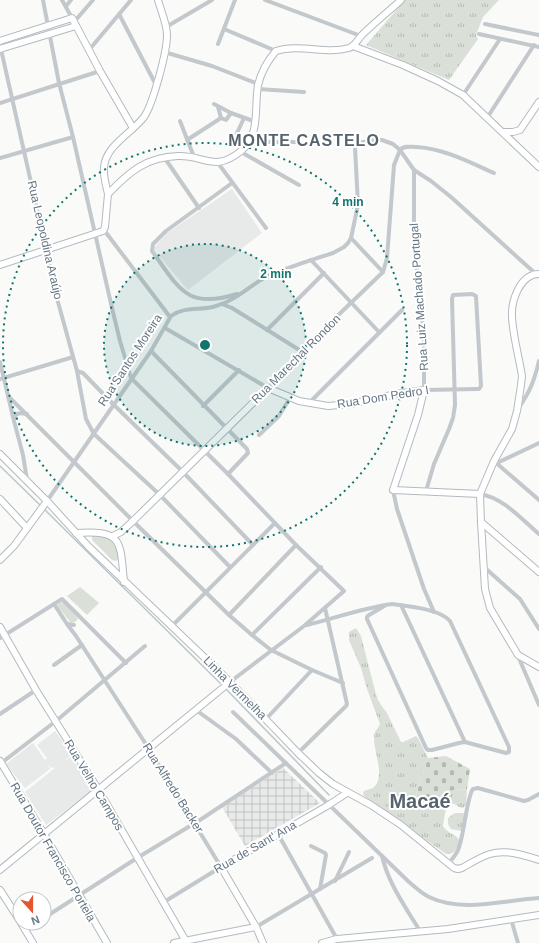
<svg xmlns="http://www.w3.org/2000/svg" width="539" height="943" font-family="Helvetica,sans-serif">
	<defs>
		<pattern id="industrial-grid" width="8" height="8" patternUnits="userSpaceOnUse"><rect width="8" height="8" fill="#e8e9e9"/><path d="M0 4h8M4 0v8" fill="none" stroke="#c0c1c2"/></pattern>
		<pattern id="grass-tufts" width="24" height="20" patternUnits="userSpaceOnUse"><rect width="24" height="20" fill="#dadfd7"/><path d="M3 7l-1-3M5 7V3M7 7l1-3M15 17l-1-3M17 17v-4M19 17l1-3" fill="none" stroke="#b4b9b4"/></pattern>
		<pattern id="cemetery-stones" width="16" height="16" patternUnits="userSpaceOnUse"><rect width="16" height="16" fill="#dadfd7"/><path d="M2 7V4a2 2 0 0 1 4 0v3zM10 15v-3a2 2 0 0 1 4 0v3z" fill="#b4b9b4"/></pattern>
	</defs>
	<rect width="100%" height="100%" fill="#fafaf8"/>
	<g fill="#e8e9e9">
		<polygon points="232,189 262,233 188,290 153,249 167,233"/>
		<polygon points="55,731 72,754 63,762 72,756 94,789 46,825 25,792 55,768 53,767 51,768 47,764 50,769 25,788 6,764 33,743 45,760 47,758 37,745"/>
	</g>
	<polygon fill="url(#industrial-grid)" points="283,768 320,803 245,846 222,807"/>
	<g fill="url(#grass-tufts)">
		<polygon points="405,0 499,0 483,17 476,35 478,39 449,80 366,45"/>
		<path d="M 356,628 L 361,636 L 372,679 L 377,698 L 381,705 L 387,713 L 401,742 L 403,742 L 416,736 L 418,738 L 428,758 L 415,798 L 430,803 L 430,806 L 445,803 L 444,791 L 467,789 L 466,805 L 463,808 L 459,807 C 445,795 445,817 443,826 C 447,834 456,833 460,841 C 457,848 455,855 446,854 L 364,796 L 363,793 L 364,791 C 366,790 371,789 373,788 C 388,776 370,747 375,732 C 376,730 379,727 380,724 L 367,689 L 361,668 L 349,640 L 349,632 Z"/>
		<polygon points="455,813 465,813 462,831 451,829 448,824 448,818"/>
	</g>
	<polygon fill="url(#cemetery-stones)" points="446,756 470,769 467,789 444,791 445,803 443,806 430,806 430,803 421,803 415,798 428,758"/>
	<g fill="#dadfd7">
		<polygon points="94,533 113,538 121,557 116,561 112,560 92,540 92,535"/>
		<polygon points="80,587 99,603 87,615 67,596"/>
		<polygon points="61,602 64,603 77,617 78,619 75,622 71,623 58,607 58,604"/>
	</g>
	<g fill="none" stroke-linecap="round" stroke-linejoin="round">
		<g stroke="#bbc7cb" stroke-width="1.5">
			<polyline points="0,466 41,506"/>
			<polyline points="44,509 220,683"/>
			<polyline points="226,689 329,795"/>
		</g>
		<g stroke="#b3babf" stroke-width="8">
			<g id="secondary">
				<polyline points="0,41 72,18 100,71 133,128"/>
				<polyline points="353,46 403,65 438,81 463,95 539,167"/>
				<polyline points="0,49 76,26"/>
				<polyline points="503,132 513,132 520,130 539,102"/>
				<path d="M 108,194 C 106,185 103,176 104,167 C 106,145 132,133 144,117 C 153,104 167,52 167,35 C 167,24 161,11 158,0"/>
				<path d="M 0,265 L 103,231 L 105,227 L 108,194 C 129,172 146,157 178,156 C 205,155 214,173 241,151 C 261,135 254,107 258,85 C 261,73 268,60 276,51 C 300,43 326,55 349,48 C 355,46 358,39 362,35 C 374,23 388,12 401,0"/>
				<path d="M 539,274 C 520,274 511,301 512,317 C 513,336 519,357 522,376 L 521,385 L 517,411 L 512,429 L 494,461 L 480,494 L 481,522 L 485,589 L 490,608 L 518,655 L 539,667"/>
				<path d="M 0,454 L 47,501 L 88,546 L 230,682 L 298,753 L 319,773 L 333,784 L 371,805 L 401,825 L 454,868 L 458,869 L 462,868 C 471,863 480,857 490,854 C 505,849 524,855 539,860"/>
				<polyline points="0,499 27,528"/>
				<polyline points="481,522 539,572"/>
				<path d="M 76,533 C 123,530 120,540 124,582"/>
				<polyline points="113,536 121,532 133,521 268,388 299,401 328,406 351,404 396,394 424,390 418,415 393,490 480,494"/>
				<polyline points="0,560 14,546 47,501"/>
				<polyline points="0,627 36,690 98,789 187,943"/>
				<polyline points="0,761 44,834 107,943"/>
				<polyline points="0,870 230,682"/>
				<polyline points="0,890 20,921"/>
				<polyline points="21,923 33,943"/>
				<polyline points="174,943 256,927"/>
				<polyline points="263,943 256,927 221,867 327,806 347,793"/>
				<polyline points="322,943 337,939 448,929 539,915"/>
			</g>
		</g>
		<g stroke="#c3c8cc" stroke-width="4">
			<polyline points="43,0 59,83 73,137 112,308 120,341 131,378 228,474 296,545 344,591 304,626 230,682"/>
			<polyline points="62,0 72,18"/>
			<polyline points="265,0 361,36"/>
			<polyline points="66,6 71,0"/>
			<polyline points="119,14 156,85"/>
			<polyline points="74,22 93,0"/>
			<polyline points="485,24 539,35"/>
			<polyline points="166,27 212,0"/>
			<polyline points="224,29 276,51"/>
			<polyline points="479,34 539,47"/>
			<polyline points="218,44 235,0"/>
			<polyline points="0,45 58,302 77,371 86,419 94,434 160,495 230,567"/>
			<polyline points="89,50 131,0"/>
			<polyline points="164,52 212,66 258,84"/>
			<polyline points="258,89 304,92"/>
			<polyline points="463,95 500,39"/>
			<polyline points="0,103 100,71"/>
			<polyline points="214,104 231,113 256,122"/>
			<polyline points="218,107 221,118 226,120 231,113"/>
			<polyline points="487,118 534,45"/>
			<polyline points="180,121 194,157"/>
			<polyline points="235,137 238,131 244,118"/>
			<polyline points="187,140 221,118"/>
			<polyline points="250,142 296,142"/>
			<path d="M 400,150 C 404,145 411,147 417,147 C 445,149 469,162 494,173"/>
			<polyline points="241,152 299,185"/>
			<polyline points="164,157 199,208"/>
			<polyline points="0,158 73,137"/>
			<polyline points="218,163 266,228"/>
			<polyline points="414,170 414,220 418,289 424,335 424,390 477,389 479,389 481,386 476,296 472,294 453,295 452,299 455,405 453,418 449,429 434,464 426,491"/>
			<path d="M 232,183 L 166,231 L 153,244 L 152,251 C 179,288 186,310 237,294"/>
			<polyline points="104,230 170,317"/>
			<polyline points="351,238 383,272"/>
			<polyline points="311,260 379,332"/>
			<polyline points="222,304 232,308 301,351"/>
			<polyline points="165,328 268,388 301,351 383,272 387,258 394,165 400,150"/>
			<polyline points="267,330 324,273"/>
			<polyline points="151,351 247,449 248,453 228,474"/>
			<polyline points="0,362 14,421 23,455 27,480"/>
			<polyline points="77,371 83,373 113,404 183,472 253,545"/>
			<polyline points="0,379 73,357"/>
			<polyline points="8,396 136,524 229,615 252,635 271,650 312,670 343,683"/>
			<polyline points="309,403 402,310"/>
			<polyline points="203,406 239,370"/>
			<path d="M 518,409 C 530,391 534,382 539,361"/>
			<path d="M 14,419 C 15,412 21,413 27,414"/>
			<polyline points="259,435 279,416 290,398"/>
			<polyline points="494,461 539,500"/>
			<polyline points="497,463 539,443"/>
			<polyline points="393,490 397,509 424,589 434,612"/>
			<path d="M 480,494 C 504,498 521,519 539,534"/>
			<path d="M 47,501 L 151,351 L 171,316 C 184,306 201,311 216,306 C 235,301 249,286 266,277 C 288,267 311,260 333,253 L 344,247 L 348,243 L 351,238 L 358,205 L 355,147 L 357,143 L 375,140 L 382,140 L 393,144 L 400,150 L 414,170 L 431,181 L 451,197 L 537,275"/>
			<polyline points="484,567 520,599 539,629"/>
			<polyline points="54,604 67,624 74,625"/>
			<polyline points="401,605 465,742"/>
			<polyline points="229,615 296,545"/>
			<polyline points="67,624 76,636 149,749 221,867 164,902"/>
			<path d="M 307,625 C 335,618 363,608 392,604 C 408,606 440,609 450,621 L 509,747 L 509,752 L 506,753 L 465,742 L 459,743 L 432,750 L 428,750 L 426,748 L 367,619 L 367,617 L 369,615 L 386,605"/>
			<polyline points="172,626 275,523"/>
			<polyline points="252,635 321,567"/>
			<polyline points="0,638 62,599 126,663"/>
			<polyline points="518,656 539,705"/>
			<polyline points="54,665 82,645"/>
			<polyline points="196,710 236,739 272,773"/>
			<path d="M 233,712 L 409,882 C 415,887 421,893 429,897 C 462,913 504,900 539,898"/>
			<polyline points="0,714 36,690"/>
			<polyline points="266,719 312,670"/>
			<polyline points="298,753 346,706 347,704 325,608"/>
			<polyline points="0,764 56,721 145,646"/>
			<polyline points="278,834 337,939"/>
			<polyline points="311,846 325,853 326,855 320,889"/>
			<path d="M 382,856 C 388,883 406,908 420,931"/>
			<path d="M 449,863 C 452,859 456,855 458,850 C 464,837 467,795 473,789 L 478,788 L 524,801 L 528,800 L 539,794"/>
			<polyline points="335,881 349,852"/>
			<polyline points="44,918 137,858 200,820 286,763"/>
			<polyline points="511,919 518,943"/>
			<polyline points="256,927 372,858"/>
			<polyline points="25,930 36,923"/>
		</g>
		<use href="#secondary" stroke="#fff" stroke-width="6"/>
	</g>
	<circle cx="205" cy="345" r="101" fill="#0f766e" fill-opacity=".12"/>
	<g fill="none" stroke="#0f766e" stroke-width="2" stroke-dasharray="2 4">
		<circle cx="205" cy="345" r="101"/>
		<circle cx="205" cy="345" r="202"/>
	</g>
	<g text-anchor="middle" stroke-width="4" stroke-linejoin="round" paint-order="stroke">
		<g font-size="12" fill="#657683" stroke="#fff">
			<text transform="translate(45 240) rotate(77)" y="4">Rua Leopoldina Araújo</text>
			<text transform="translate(419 297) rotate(-94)" y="4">Rua Luiz Machado Portugal</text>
			<text transform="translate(296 359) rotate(-45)" y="4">Rua Marechal Rondon</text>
			<text transform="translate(130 360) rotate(-57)" y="4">Rua Santos Moreira</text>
			<text transform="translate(383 397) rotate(-9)" y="4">Rua Dom Pedro I</text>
			<text transform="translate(235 688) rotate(45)" y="4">Linha Vermelha</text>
			<text transform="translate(94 785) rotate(59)" y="4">Rua Velho Campos</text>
			<text transform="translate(173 788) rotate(58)" y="4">Rua Alfredo Backer</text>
			<text transform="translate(255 847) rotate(-30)" y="4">Rua de Sant' Ana</text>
			<text transform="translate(53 852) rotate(60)" y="4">Rua Doutor Francisco Portela</text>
		</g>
		<g font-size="16" font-weight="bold" letter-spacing="1" fill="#57646e" stroke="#fff">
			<text x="304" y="146">MONTE CASTELO</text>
		</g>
		<g font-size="20" font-weight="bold" fill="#57646e" stroke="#fff">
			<text x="420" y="808">Macaé</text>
		</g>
	</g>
	<circle cx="205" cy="345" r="6" fill="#0f766e" stroke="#fff" stroke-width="2"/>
	<g font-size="12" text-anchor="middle" font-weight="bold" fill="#0f766e" stroke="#fff" stroke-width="4" stroke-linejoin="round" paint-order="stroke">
		<text x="348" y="206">4 min</text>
		<text x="276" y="278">2 min</text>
	</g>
	<g transform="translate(32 911) rotate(159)"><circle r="19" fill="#ffffff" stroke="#c1c8cd"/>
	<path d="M0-3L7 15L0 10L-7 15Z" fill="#e4572e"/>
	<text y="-6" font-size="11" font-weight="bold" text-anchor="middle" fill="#657683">N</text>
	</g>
</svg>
